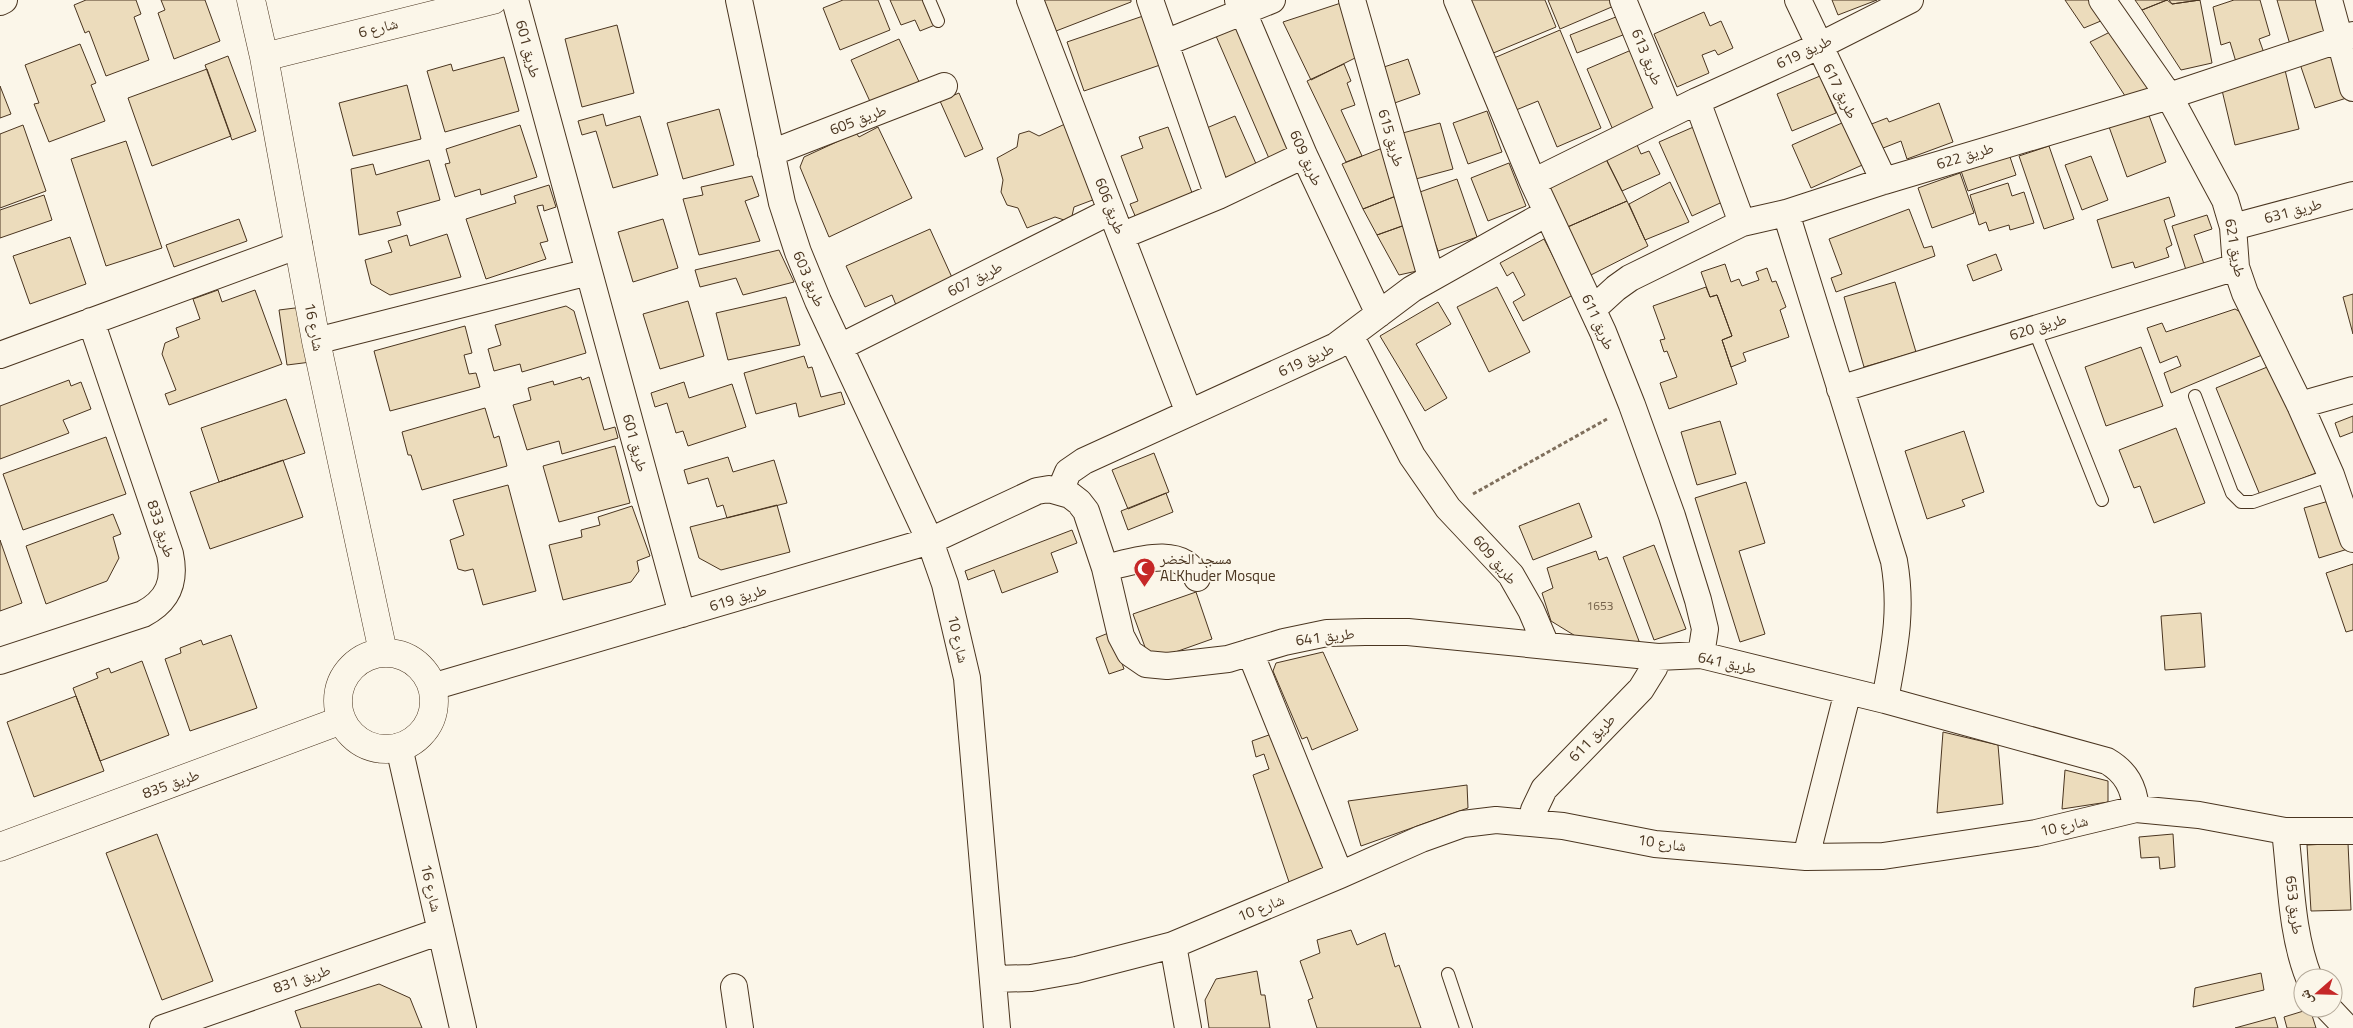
<svg xmlns="http://www.w3.org/2000/svg" width="2353" height="1028" font-family="'Titillium Web','Noto Naskh Arabic',sans-serif">
<style>
.building{fill:#ecdcbc;stroke:#4a3520}
.lines{fill:none;stroke-linecap:round;stroke-linejoin:round}
.lane-casing{stroke:#4a3520;stroke-width:14}
.street-casing{stroke:#4a3520;stroke-width:28}
.secondary-casing{stroke:#4a3520;stroke-width:29}
.path{stroke:#7f6f5c;stroke-width:3;stroke-dasharray:4 2.5;stroke-linecap:butt}
.lane{stroke:#fbf6e9;stroke-width:12}
.street{stroke:#fbf6e9;stroke-width:26}
.secondary{stroke:#fbf6e9;stroke-width:28}
.labels{text-anchor:middle;stroke-width:4;stroke-linejoin:round;paint-order:stroke}
.number-label{font-size:12px;fill:#725f47}
.street-label{font-size:15px;fill:#4a3520;stroke:#fbf6e9}
.poi-label{font-size:15px;fill:#4a3520;stroke:#fbf6e9;text-anchor:start}
</style>
<rect width="100%" height="100%" fill="#fbf6e9"/>
<path class="building" d="M 86,0 L 136,0 L 141,14 L 134,17 L 149,60 L 106,76 L 89,31 L 85,33 L 74,5 Z
M 161,0 L 205,0 L 220,41 L 174,59 L 158,13 L 165,10 Z
M 843,0 L 878,0 L 890,30 L 840,50 L 823,8 Z
M 890,0 L 925,0 L 935,25 L 920,31 L 915,20 L 901,25 Z
M 1044,0 L 1131,0 L 1131,2 L 1056,31 Z
M 1469,0 L 1545,0 L 1556,27 L 1491,54 Z
M 1548,0 L 1620,0 L 1621,3 L 1560,29 Z
M 1832,0 L 1877,0 L 1838,15 Z
M 2065,0 L 2095,0 L 2108,18 L 2084,28 Z
M 2135,0 L 2167,0 L 2142,10 Z
M 2167,0 L 2172,4 L 2200,0 L 2212,63 L 2181,70 L 2142,10 Z
M 2169,0 L 2200,0 L 2172,4 Z
M 2234,0 L 2260,0 L 2270,35 L 2259,39 L 2264,53 L 2236,62 L 2230,42 L 2221,45 L 2213,7 Z
M 2277,0 L 2323,0 L 2333,36 L 2291,48 Z
M 1347,1 L 1365,53 L 1311,80 L 1283,22 Z
M 1704,12 L 1710,26 L 1721,21 L 1733,48 L 1718,55 L 1715,50 L 1702,55 L 1709,73 L 1677,87 L 1654,34 Z
M 1626,13 L 1633,31 L 1577,53 L 1570,35 Z
M 1146,15 L 1163,64 L 1084,91 L 1067,42 Z
M 1244,24 L 1299,151 L 1271,163 L 1216,36 Z
M 617,25 L 634,93 L 582,107 L 565,39 Z
M 2120,27 L 2161,93 L 2129,102 L 2090,42 Z
M 1560,30 L 1601,128 L 1557,147 L 1538,101 L 1516,110 L 1494,58 Z
M 899,39 L 921,86 L 873,108 L 851,60 Z
M 80,44 L 96,83 L 91,85 L 105,121 L 49,142 L 34,104 L 39,103 L 25,65 Z
M 1636,48 L 1663,109 L 1613,130 L 1587,69 Z
M 2339,51 L 2353,96 L 2315,108 L 2300,64 Z
M 228,56 L 256,131 L 232,140 L 205,65 Z
M 504,57 L 519,111 L 445,132 L 427,71 L 451,64 L 453,71 Z
M 1408,59 L 1420,94 L 1389,105 L 1378,69 Z
M 1344,64 L 1351,81 L 1347,83 L 1355,105 L 1341,110 L 1362,156 L 1346,162 L 1307,81 Z
M 207,69 L 231,136 L 152,166 L 128,98 Z
M 2285,70 L 2299,129 L 2235,145 L 2221,86 Z
M 1820,76 L 1836,113 L 1792,131 L 1777,94 Z
M 407,85 L 421,139 L 353,156 L 339,103 Z
M 0,86 L 11,114 L 0,118 Z
M 959,93 L 983,149 L 965,157 L 940,101 Z
M 1939,103 L 1953,142 L 1907,159 L 1901,141 L 1878,150 L 1869,125 L 1887,118 L 1889,122 Z
M 719,109 L 734,165 L 683,179 L 667,123 Z
M 2147,110 L 2166,162 L 2127,177 L 2108,124 Z
M 1487,111 L 1502,152 L 1468,164 L 1453,123 Z
M 603,114 L 606,126 L 640,116 L 658,175 L 613,188 L 596,131 L 582,135 L 578,121 Z
M 1235,116 L 1257,166 L 1224,180 L 1202,130 Z
M 1851,119 L 1869,162 L 1811,188 L 1792,145 Z
M 1440,123 L 1453,169 L 1412,180 L 1399,134 Z
M 1065,124 L 1098,198 L 1074,207 L 1072,216 L 1064,220 L 1055,217 L 1027,228 L 1018,208 L 1007,205 L 1001,192 L 1003,180 L 997,158 L 1017,147 L 1019,134 L 1029,131 L 1039,136 Z
M 23,125 L 46,191 L 0,208 L 0,134 Z
M 520,125 L 537,177 L 481,195 L 480,189 L 455,197 L 445,164 L 450,163 L 446,149 Z
M 1698,125 L 1731,198 L 1692,216 L 1659,142 Z
M 878,127 L 912,198 L 829,237 L 800,167 L 804,157 L 856,133 L 859,137 Z
M 1168,127 L 1195,201 L 1136,218 L 1130,204 L 1138,201 L 1121,156 L 1143,148 L 1139,137 Z
M 126,141 L 162,248 L 106,266 L 71,159 Z
M 1637,145 L 1641,154 L 1649,151 L 1660,174 L 1622,191 L 1606,159 Z
M 2049,146 L 2074,219 L 2044,229 L 2019,156 Z
M 1385,147 L 1396,196 L 1363,209 L 1342,164 Z
M 2008,151 L 2016,175 L 1968,191 L 1960,168 Z
M 2091,156 L 2108,200 L 2082,210 L 2065,165 Z
M 1606,159 L 1627,201 L 1563,229 L 1547,192 L 1553,185 Z
M 429,160 L 440,200 L 397,212 L 401,225 L 359,235 L 351,169 L 373,164 L 376,175 Z
M 1509,163 L 1526,206 L 1488,221 L 1471,178 Z
M 1960,173 L 1974,213 L 1932,228 L 1918,188 Z
M 752,176 L 759,196 L 745,201 L 760,241 L 699,255 L 683,199 L 703,195 L 701,187 Z
M 1457,179 L 1477,237 L 1438,251 L 1417,193 Z
M 1670,182 L 1689,222 L 1645,240 L 1629,204 Z
M 2008,183 L 2012,196 L 2024,192 L 2034,223 L 2010,230 L 2009,225 L 1989,231 L 1986,222 L 1979,225 L 1970,195 Z
M 549,185 L 556,207 L 544,211 L 543,205 L 537,206 L 548,241 L 540,243 L 546,259 L 486,279 L 466,219 L 516,203 L 514,196 Z
M 44,195 L 52,220 L 0,238 L 0,210 Z
M 1396,196 L 1405,225 L 1377,235 L 1363,209 Z
M 2169,197 L 2175,216 L 2164,220 L 2172,245 L 2166,248 L 2169,257 L 2135,268 L 2133,262 L 2112,268 L 2097,220 Z
M 1627,201 L 1648,246 L 1589,276 L 1563,229 Z
M 1909,209 L 1924,248 L 1932,246 L 1935,256 L 1836,292 L 1831,278 L 1842,274 L 1829,239 Z
M 2207,215 L 2212,229 L 2194,235 L 2204,264 L 2186,270 L 2172,226 Z
M 239,219 L 247,241 L 174,267 L 166,245 Z
M 663,219 L 678,268 L 633,282 L 618,232 Z
M 1405,225 L 1417,271 L 1399,275 L 1377,235 Z
M 930,229 L 955,284 L 898,310 L 892,295 L 865,307 L 846,266 Z
M 447,234 L 461,277 L 390,295 L 371,284 L 365,260 L 392,252 L 388,241 L 407,235 L 410,246 Z
M 70,237 L 86,284 L 30,304 L 13,256 Z
M 1544,239 L 1573,295 L 1523,321 L 1513,302 L 1525,295 L 1513,272 L 1507,276 L 1500,263 Z
M 779,250 L 794,282 L 743,295 L 736,278 L 700,287 L 695,270 Z
M 1996,254 L 2002,270 L 1973,281 L 1967,265 Z
M 1725,264 L 1731,282 L 1739,279 L 1742,286 L 1759,280 L 1756,272 L 1767,268 L 1772,282 L 1776,281 L 1786,307 L 1780,310 L 1789,337 L 1743,353 L 1746,361 L 1731,367 L 1722,340 L 1732,336 L 1717,295 L 1710,297 L 1701,272 Z
M 1895,282 L 1916,352 L 1864,367 L 1844,297 Z
M 1497,287 L 1530,352 L 1489,372 L 1457,307 Z
M 1706,287 L 1710,297 L 1717,295 L 1732,336 L 1722,340 L 1737,384 L 1669,409 L 1660,383 L 1677,377 L 1667,351 L 1664,352 L 1660,340 L 1665,339 L 1653,306 Z
M 218,290 L 222,302 L 255,290 L 282,364 L 169,405 L 165,394 L 176,390 L 162,354 L 165,343 L 179,337 L 176,328 L 200,319 L 193,299 Z
M 2353,294 L 2353,334 L 2343,297 Z
M 786,297 L 800,345 L 728,360 L 716,313 Z
M 688,301 L 704,356 L 660,369 L 643,314 Z
M 1438,302 L 1451,324 L 1416,344 L 1447,398 L 1425,411 L 1380,336 Z
M 566,306 L 574,311 L 586,353 L 522,372 L 520,364 L 494,371 L 488,349 L 501,345 L 495,325 Z
M 303,307 L 311,362 L 287,365 L 279,310 Z
M 2235,309 L 2246,315 L 2262,355 L 2171,393 L 2164,373 L 2181,366 L 2177,356 L 2160,363 L 2147,328 L 2162,323 L 2166,332 Z
M 465,326 L 472,353 L 464,355 L 469,374 L 476,373 L 480,387 L 390,411 L 374,351 Z
M 2141,347 L 2163,406 L 2106,426 L 2085,367 Z
M 804,356 L 808,368 L 812,367 L 821,397 L 841,392 L 845,404 L 799,417 L 796,403 L 756,414 L 744,373 Z
M 2277,363 L 2321,471 L 2260,495 L 2216,388 Z
M 581,377 L 582,380 L 589,377 L 604,430 L 615,427 L 618,438 L 562,454 L 559,441 L 527,450 L 513,405 L 531,400 L 528,388 L 553,381 L 554,385 Z
M 69,380 L 71,386 L 81,382 L 91,409 L 63,420 L 69,433 L 0,459 L 0,406 Z
M 684,382 L 689,398 L 732,384 L 746,427 L 688,446 L 683,431 L 676,433 L 667,403 L 655,407 L 651,393 Z
M 286,399 L 305,453 L 219,482 L 201,428 Z
M 485,408 L 494,438 L 499,436 L 507,466 L 422,490 L 411,455 L 408,455 L 402,432 Z
M 2353,416 L 2353,432 L 2340,437 L 2335,423 Z
M 1720,421 L 1736,474 L 1697,485 L 1681,432 Z
M 2176,428 L 2205,503 L 2154,523 L 2140,486 L 2134,488 L 2119,450 Z
M 1964,431 L 1984,492 L 1962,500 L 1965,506 L 1927,519 L 1905,451 Z
M 106,437 L 126,494 L 23,530 L 3,474 Z
M 615,446 L 630,503 L 559,522 L 543,466 Z
M 1154,453 L 1169,492 L 1128,509 L 1112,470 Z
M 728,457 L 733,472 L 774,460 L 787,503 L 727,518 L 723,505 L 717,507 L 708,478 L 688,484 L 684,470 Z
M 283,460 L 303,517 L 210,549 L 190,492 Z
M 1746,482 L 1765,543 L 1739,551 L 1765,634 L 1740,642 L 1695,498 Z
M 508,485 L 536,591 L 483,605 L 473,569 L 465,571 L 458,569 L 450,540 L 464,535 L 453,500 Z
M 1166,493 L 1173,512 L 1128,530 L 1121,511 Z
M 2336,499 L 2351,548 L 2319,558 L 2304,508 Z
M 1579,503 L 1592,537 L 1533,560 L 1519,526 Z
M 777,505 L 790,552 L 721,570 L 699,558 L 690,527 Z
M 632,506 L 650,556 L 637,561 L 639,571 L 631,582 L 563,600 L 549,545 L 582,537 L 581,530 L 600,525 L 598,517 Z
M 113,514 L 121,534 L 113,537 L 119,558 L 107,581 L 46,604 L 26,546 Z
M 1072,530 L 1077,543 L 1051,553 L 1058,572 L 1002,593 L 994,570 L 968,580 L 965,571 Z
M 0,540 L 22,603 L 0,611 Z
M 1654,545 L 1686,629 L 1654,640 L 1623,557 Z
M 1596,551 L 1599,560 L 1607,557 L 1639,641 L 1623,646 L 1577,637 L 1551,621 L 1542,593 L 1553,588 L 1547,568 Z
M 2353,564 L 2353,630 L 2346,632 L 2326,573 Z
M 1196,592 L 1212,639 L 1150,661 L 1133,614 Z
M 2201,613 L 2205,667 L 2165,670 L 2161,616 Z
M 1111,632 L 1124,669 L 1109,674 L 1096,638 Z
M 231,635 L 257,708 L 190,731 L 165,659 L 181,653 L 180,648 L 201,640 L 203,645 Z
M 1323,652 L 1358,730 L 1312,750 L 1307,737 L 1302,739 L 1273,671 L 1276,663 Z
M 142,661 L 169,735 L 100,761 L 73,688 L 98,678 L 96,673 L 109,668 L 111,673 Z
M 76,696 L 104,771 L 34,797 L 7,722 Z
M 1280,731 L 1329,853 L 1322,872 L 1289,882 L 1253,775 L 1269,769 L 1264,754 L 1256,757 L 1252,741 Z
M 1943,732 L 1998,745 L 2003,804 L 1937,813 Z
M 2065,770 L 2108,781 L 2108,802 L 2062,809 Z
M 1467,785 L 1468,808 L 1361,846 L 1348,801 Z
M 157,834 L 213,981 L 162,1000 L 106,853 Z
M 2173,834 L 2175,867 L 2160,869 L 2159,857 L 2141,858 L 2139,837 Z
M 2348,843 L 2351,910 L 2311,911 L 2307,845 Z
M 1351,930 L 1357,945 L 1385,933 L 1395,967 L 1399,965 L 1421,1028 L 1317,1028 L 1308,1000 L 1313,998 L 1300,961 L 1320,953 L 1317,940 Z
M 1257,971 L 1261,995 L 1265,995 L 1270,1028 L 1209,1028 L 1205,1000 L 1216,979 Z
M 2261,973 L 2264,990 L 2193,1007 L 2195,988 Z
M 379,984 L 410,998 L 422,1028 L 301,1028 L 295,1011 Z
M 2310,1009 L 2316,1028 L 2287,1028 L 2284,1017 Z
M 2275,1017 L 2278,1028 L 2235,1028 Z"/>
<g class="lines">
<defs>
<path id="lane" d="M 929,0 L 938,21
M 2034,329 L 2102,500
M 2195,396 L 2232,493 L 2241,502 L 2253,502 L 2331,475
M 1448,974 L 1466,1028"/>
<path id="street" d="M 515,0 L 682,614
M 739,0 L 782,203 L 798,252 L 818,301 L 930,541 L 945,584 L 967,678 L 997,1028
M 1030,0 L 1189,413
M 1150,0 L 1218,196
M 1238,0 L 1304,155 L 1379,314
M 1352,0 L 1431,277
M 1457,0 L 1533,182 L 1603,332 L 1632,405 L 1672,516 L 1698,600 L 1705,629 L 1701,655
M 1623,0 L 1670,114
M 1798,0 L 1884,181
M 2102,0 L 2169,96 L 2225,200 L 2233,227 L 2236,267 L 2245,293 L 2300,405 L 2331,475 L 2353,539
M 2329,0 L 2353,88
M 0,2 L 4,0
M 1165,43 L 1272,0
M 1697,101 L 1742,223
M 771,153 L 944,86
M 1533,182 L 1697,101 L 1819,46 L 1910,0
M 1786,213 L 1894,561 C 1903,612 1894,650 1885,700
M 2233,227 L 2353,195
M 1121,236 L 1218,196 L 1304,155
M 1593,309 L 1616,288 L 1630,278 L 1742,223 L 1786,213 L 1884,181 L 2169,96 L 2353,35
M 1351,337 L 1412,456 L 1448,508 L 1511,575 L 1531,610 L 1546,645
M 316,341 L 589,272
M 840,347 L 1111,211
M 0,355 L 299,245
M 1840,389 L 2236,267
M 2300,405 L 2353,390
M 1060,491 L 1068,472 L 1084,461 L 1336,346 L 1412,289 L 1547,213
M 1105,568 C 1132,562 1182,543 1197,578
M 1250,652 L 1340,875
M 0,661 L 143,614 C 168,601 176,582 170,554 L 91,321
M 432,687 L 930,541 L 1037,491 L 1049,489 L 1070,495 L 1079,502 L 1086,511 L 1105,568 L 1121,636 L 1130,653 L 1146,664 L 1167,666 L 1228,659 L 1284,642 L 1327,633 L 1365,632 L 1408,632 L 1658,657 L 1701,655 L 1885,700 L 2107,761 C 2126,772 2134,787 2136,809
M 399,747 L 463,1028
M 1532,822 L 1534,810 L 1544,789 L 1641,689 L 1654,668 L 1658,657
M 2285,831 C 2291,879 2291,933 2309,978
M 1806,857 L 1848,691
M 1173,945 L 1188,1028
M 994,979 L 1031,978 L 1076,970 L 1173,945 L 1340,875 L 1421,839 L 1463,824 L 1496,820 L 1563,826 L 1655,844 L 1806,857 L 1883,856 L 2036,833 L 2136,809 L 2199,815 L 2285,831 L 2353,831
M 734,987 L 740,1028
M 2328,1008 L 2347,1028
M 163,1028 L 441,931"/>
<path id="secondary" d="M 251,0 L 264,57 L 316,341 L 383,652
M 264,57 L 493,0
M338 701a48 48 0 1 1 96 0a48 48 0 1 1-96 0Z
M 0,847 L 342,720"/>
</defs>
<use href="#lane" class="lane-casing"/>
<use href="#street" class="street-casing"/>
<use href="#secondary" class="secondary-casing"/>
<path class="path" d="M 1473,494 L 1607,419"/>
<use href="#lane" class="lane"/>
<use href="#street" class="street"/>
<use href="#secondary" class="secondary"/>
</g>
<defs>
<symbol id="mosque-pin" viewBox="-11 -11 22 30"><path d="M0 17L-7.5 6A9.5 9.5 0 1 1 7.5 6Z" fill="#c62828" stroke="#fbf6e9"/><path d="M3.5-4.9A6 6 0 1 0 3.5 4.9A5 5 0 1 1 3.5-4.9Z" fill="#fff"/></symbol>
</defs>
<g fill-rule="evenodd">
<use href="#mosque-pin" x="1132" y="556" width="25" height="34"/>
</g>
<g class="labels">
<g class="number-label">
<text x="1600" y="610">1653</text>
</g>
<g class="street-label">
<text transform="translate(378 28) rotate(-14)" y="5">شارع 6</text>
<text transform="translate(528 49) rotate(75)" y="5">طريق 601</text>
<text transform="translate(1804 52) rotate(-25)" y="5">طريق 619</text>
<text transform="translate(1647 57) rotate(68)" y="5">طريق 613</text>
<text transform="translate(1840 91) rotate(64)" y="5">طريق 617</text>
<text transform="translate(858 120) rotate(-21)" y="5">طريق 605</text>
<text transform="translate(1391 138) rotate(74)" y="5">طريق 615</text>
<text transform="translate(1965 156) rotate(-17)" y="5">طريق 622</text>
<text transform="translate(1306 158) rotate(66)" y="5">طريق 609</text>
<text transform="translate(1110 206) rotate(69)" y="5">طريق 606</text>
<text transform="translate(2293 211) rotate(-15)" y="5">طريق 631</text>
<text transform="translate(2235 248) rotate(80)" y="5">طريق 621</text>
<text transform="translate(809 279) rotate(67)" y="5">طريق 603</text>
<text transform="translate(975 279) rotate(-27)" y="5">طريق 607</text>
<text transform="translate(1598 322) rotate(66)" y="5">طريق 611</text>
<text transform="translate(314 327) rotate(79)" y="5">شارع 16</text>
<text transform="translate(2038 327) rotate(-17)" y="5">طريق 620</text>
<text transform="translate(1306 360) rotate(-25)" y="5">طريق 619</text>
<text transform="translate(635 443) rotate(75)" y="5">طريق 601</text>
<text transform="translate(161 529) rotate(72)" y="5">طريق 833</text>
<text transform="translate(1495 560) rotate(50)" y="5">طريق 609</text>
<text transform="translate(738 598) rotate(-17)" y="5">طريق 619</text>
<text transform="translate(1325 637) rotate(-7)" y="5">طريق 641</text>
<text transform="translate(958 639) rotate(77)" y="5">شارع 10</text>
<text transform="translate(1727 663) rotate(12)" y="5">طريق 641</text>
<text transform="translate(1592 738) rotate(-46)" y="5">طريق 611</text>
<text transform="translate(171 784) rotate(-20)" y="5">طريق 835</text>
<text transform="translate(2064 826) rotate(-13)" y="5">شارع 10</text>
<text transform="translate(1662 843) rotate(8)" y="5">شارع 10</text>
<text transform="translate(431 888) rotate(77)" y="5">شارع 16</text>
<text transform="translate(2294 905) rotate(83)" y="5">طريق 653</text>
<text transform="translate(1261 908) rotate(-22)" y="5">شارع 10</text>
<text transform="translate(302 979) rotate(-19)" y="5">طريق 831</text>
</g>
<g class="poi-label">
<text x="1160" y="564">مسجد الخضر<tspan x="1160" dy="17">ALKhuder Mosque</tspan></text>
</g>
</g>
<g transform="translate(2318 993) rotate(250)"><circle r="24" fill="#fbf6e9" stroke="#b4a999"/>
<path d="M0-4L9 19L0 12L-9 19Z" fill="#c62828"/>
<text y="-8" font-size="14" font-weight="bold" text-anchor="middle" fill="#4a3520">ش</text>
</g>
</svg>
